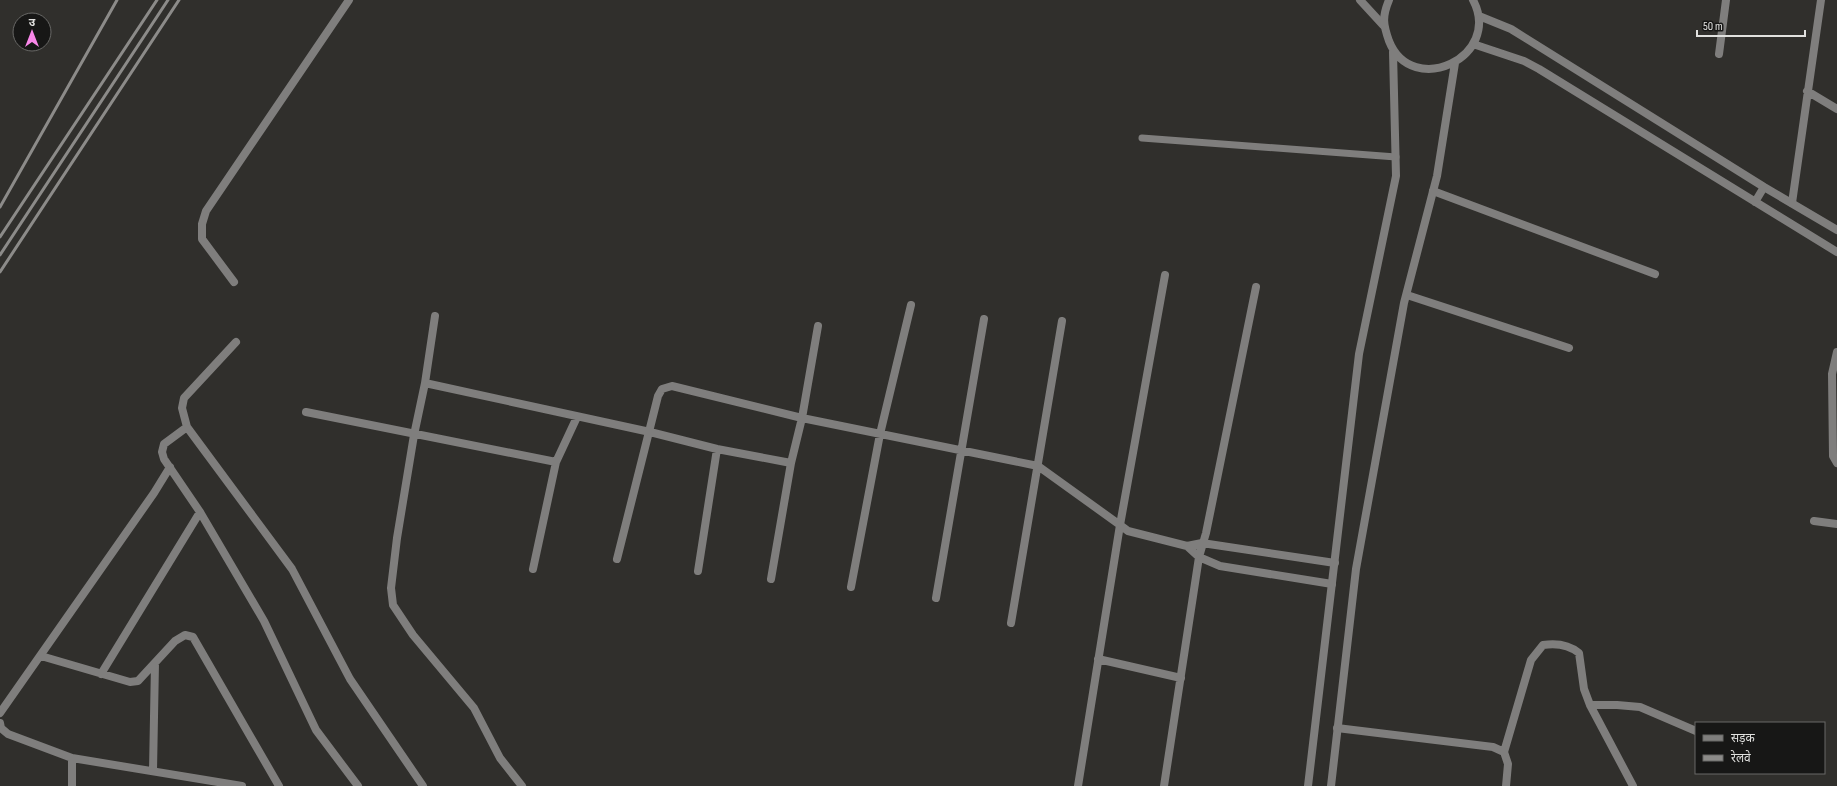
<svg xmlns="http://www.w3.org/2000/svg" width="1837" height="786" font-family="'Sofia Sans Condensed','Noto Sans Devanagari',sans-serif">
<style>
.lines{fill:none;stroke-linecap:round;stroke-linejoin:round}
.service{stroke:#7f7e7d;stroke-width:7}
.minor{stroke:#7f7e7d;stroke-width:8}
.tertiary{stroke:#7f7e7d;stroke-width:8}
.rail{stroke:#8c8b89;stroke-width:3}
</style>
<rect width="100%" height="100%" fill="#302f2c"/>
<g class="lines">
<path class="service" d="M 1142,138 L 1396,157"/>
<path class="minor" d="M 1360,0 L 1383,25
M 1719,54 L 1726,0
M 1807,91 L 1837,109
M 1433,191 L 1655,274
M 1792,203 L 1821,0
M 1165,275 L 1120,525 L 1128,531 L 1187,546 L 1202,543 L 1335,563
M 234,282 L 202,239 L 202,224 L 206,211 L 349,0
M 1407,295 L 1569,348
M 435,316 L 425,383 L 414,435 L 397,538 L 391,588 L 393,605 L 413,635 L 474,708 L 500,758 L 522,786
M 236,342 L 184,398 L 182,408 L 187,427 L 292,569 L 350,679 L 423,786
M 1837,352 L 1832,374 L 1833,456 L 1837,463
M 425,383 L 650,432 L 717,449 L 791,463 L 802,418 L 1038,466 L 1120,525 L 1078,786
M 306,412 L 556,462 L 577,417
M 187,427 L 164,444 L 162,452 L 164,459 L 200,512 L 264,621 L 316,730 L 358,786
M 1814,521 L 1837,524
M 1187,546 L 1199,557 L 1220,566 L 1332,584
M 617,559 L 658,396 L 662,389 L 672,386 L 802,418 L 818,326
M 533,569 L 556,462
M 698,571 L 717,449
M 771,579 L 791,463
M 851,587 L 880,434 L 911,305
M 936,598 L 984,319
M 1011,623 L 1062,321
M 41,656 L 130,682 L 138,681 L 175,641 L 185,635 L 193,637 L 279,786
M 1098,659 L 1181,678
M 101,674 L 200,512
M 1590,705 L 1617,705 L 1640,707 L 1696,731
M 0,713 L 154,493 L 170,467
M 0,723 L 1,728 L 8,734 L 72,758 L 72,786
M 1337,728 L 1493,747 L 1504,752 L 1508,764 L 1506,786
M 1504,752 L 1531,660 L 1543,645 C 1556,643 1568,644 1579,653 L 1584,689 L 1590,705 L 1633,786
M 72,758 L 242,786
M 153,771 L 155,663
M 1164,786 L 1199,557 L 1206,533 L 1256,287"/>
<path class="tertiary" d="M 1389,0 C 1382,17 1383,24 1389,41 C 1412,99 1503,57 1473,0
M 1479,16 L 1511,29 L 1764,187 L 1837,230
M 1473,44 L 1524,61 L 1539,69 L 1837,252
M 1755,202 L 1764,187
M 1308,786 L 1359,354 L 1396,176 L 1393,52
M 1331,786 L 1356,569 L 1404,303 L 1437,176 L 1455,63"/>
<path class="rail" d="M 0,207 L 117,0
M 0,237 L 157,0
M 0,255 L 168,0
M 0,272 L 179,0"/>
</g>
<rect x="1695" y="722" width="130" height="52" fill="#171716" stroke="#686866"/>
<rect x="1703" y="735" width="20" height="6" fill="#7f7e7d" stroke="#686866"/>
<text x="1731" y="742" font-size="12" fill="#e1e1df">सड़क</text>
<rect x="1703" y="755" width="20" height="6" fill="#8c8b89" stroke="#686866"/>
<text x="1731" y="762" font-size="12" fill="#e1e1df">रेलवे</text>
<g transform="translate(32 32)"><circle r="19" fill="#171716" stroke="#686866"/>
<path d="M0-3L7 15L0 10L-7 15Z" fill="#f987e9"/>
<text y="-6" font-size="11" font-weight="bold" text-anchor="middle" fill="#e1e1df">उ</text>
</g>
<path d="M1697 30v6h108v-6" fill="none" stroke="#e1e1df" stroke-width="2"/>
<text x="1703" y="30" font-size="12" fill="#e1e1df" stroke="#171716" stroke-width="3" paint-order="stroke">50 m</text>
</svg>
